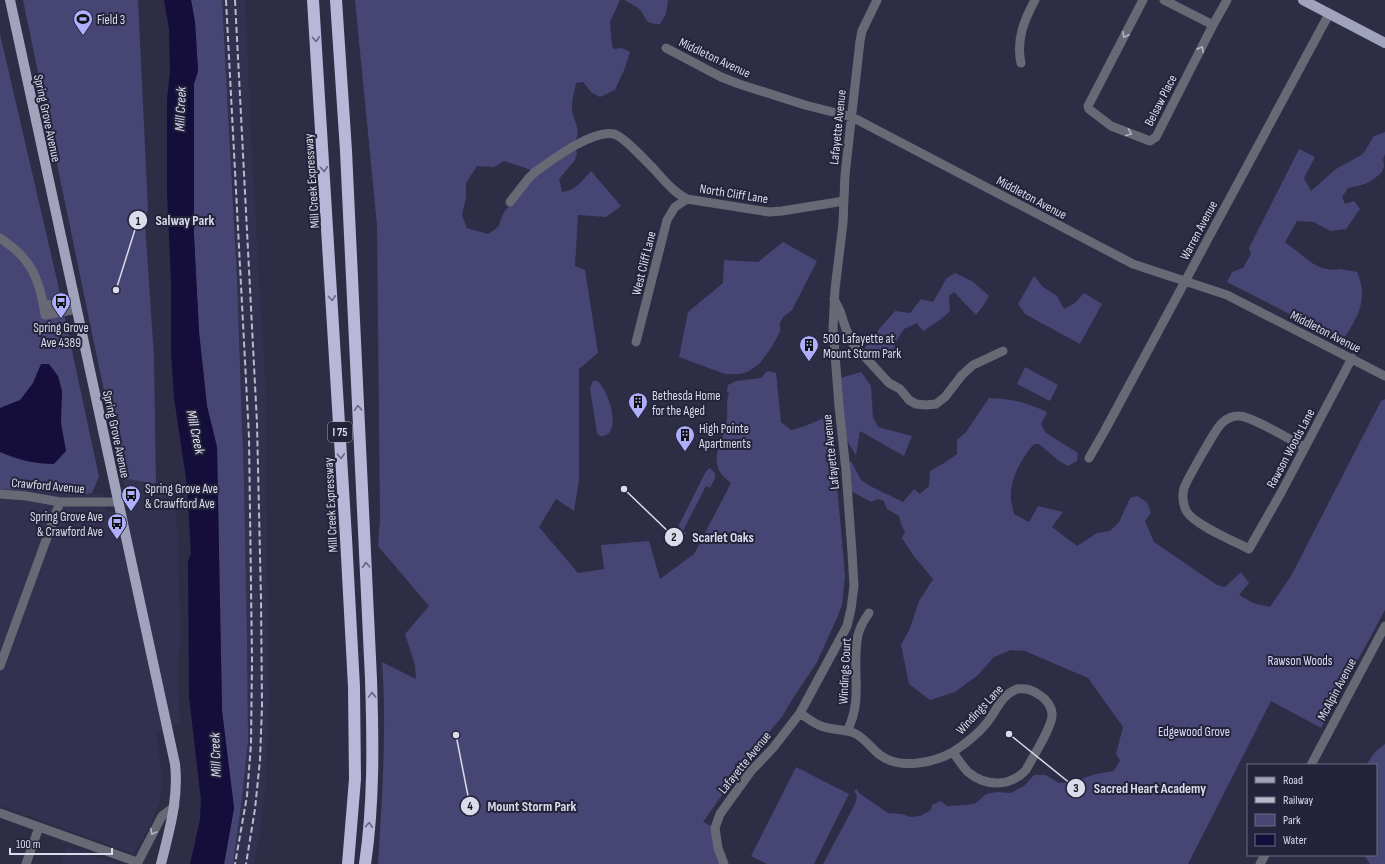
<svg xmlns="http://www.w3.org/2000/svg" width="1385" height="864" font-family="'Sofia Sans Condensed',sans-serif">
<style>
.built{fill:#323150}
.green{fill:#474574}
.water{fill:#150d3a}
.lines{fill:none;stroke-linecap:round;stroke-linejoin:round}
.minor{stroke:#696976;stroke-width:9}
.major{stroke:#a1a2bc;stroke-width:10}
.highway{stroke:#b7b8d7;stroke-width:12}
.rail{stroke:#babacb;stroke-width:2;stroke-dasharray:6 3;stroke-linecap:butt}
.oneway{stroke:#b3b3c2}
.oneway2{stroke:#666681}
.labels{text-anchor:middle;stroke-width:4;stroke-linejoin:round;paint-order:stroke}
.shield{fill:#23233b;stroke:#a4a4b6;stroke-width:1}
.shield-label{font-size:12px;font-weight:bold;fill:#dbdbeb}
.poi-label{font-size:13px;fill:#dbdbeb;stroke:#23233b;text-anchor:start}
.street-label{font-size:13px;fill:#dbdbeb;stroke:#23233b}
.park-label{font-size:13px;fill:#dcddfe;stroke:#23233b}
.water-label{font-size:14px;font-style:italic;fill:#e1e2f2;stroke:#23233b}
.leader{fill:none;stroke:#dbdbeb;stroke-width:1.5}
.callout-dot{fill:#dbdbeb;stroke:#23233b;stroke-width:1.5}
.mark-label{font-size:12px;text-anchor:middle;font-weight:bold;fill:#111}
.callout-label{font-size:14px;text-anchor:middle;font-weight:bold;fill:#dbdbeb;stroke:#23233b;stroke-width:4;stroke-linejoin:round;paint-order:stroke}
</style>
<rect width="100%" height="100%" fill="#2d2d45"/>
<path class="built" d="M 222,0 L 245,0 L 253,176 L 265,379 L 269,701 L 266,781 L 259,841 L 254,864 L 233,864 L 242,798 L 248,741 L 247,641 L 241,371 L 233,185 Z
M 122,478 L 172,486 L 177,526 L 181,642 L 177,667 L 180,724 L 156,733 L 163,780 L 160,802 L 149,827 L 134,854 L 0,806 L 0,489 L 102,494 L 106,512 L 130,511 Z
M 67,847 L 119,864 L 61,864 Z"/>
<path class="green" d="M 23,0 L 138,0 L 148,209 L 145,223 L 154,357 L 156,484 L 122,478 Z
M 191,0 L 222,0 L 237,279 L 244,482 L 247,641 L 248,741 L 242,798 L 233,864 L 224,864 L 234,808 L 222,711 L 217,447 L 207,406 L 199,332 L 194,235 L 194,84 L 198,71 L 195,22 Z
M 355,0 L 620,0 L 610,22 L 612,46 L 614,49 L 622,48 L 630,52 L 625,68 L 615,90 L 600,97 L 592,93 L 583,82 L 576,83 C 575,91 571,101 572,109 C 573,121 581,127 576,140 L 534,171 L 504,161 L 494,167 L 477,166 L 466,183 L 466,198 L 462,215 L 467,228 L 488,234 L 498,227 L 504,212 L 534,177 L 575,150 L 577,152 L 575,160 L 559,179 L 562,192 C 575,191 582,181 591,171 L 621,206 L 606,217 L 578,215 L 575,266 L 585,270 L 598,353 L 579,369 L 579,480 L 574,511 L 556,499 L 539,527 L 578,573 L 604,569 L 601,545 L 649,541 L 660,579 L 694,554 L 731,483 C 705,464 721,448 726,424 C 729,414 725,403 729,393 L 727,392 L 728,385 L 736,381 L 761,378 L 767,371 L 776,373 L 781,422 L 791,430 L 805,426 L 831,415 L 845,576 L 842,605 L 837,618 L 817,662 L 792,700 L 782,717 L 757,746 L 703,822 L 715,828 L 724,864 L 378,864 C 382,797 387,729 382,662 L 416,679 L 415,665 L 405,634 L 429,606 L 378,546 L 380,519 L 377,225 Z
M 624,0 L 668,0 L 666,14 L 660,24 C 641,24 648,16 638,8 C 634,5 629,3 624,0 Z
M 0,34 L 57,280 L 99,477 L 92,493 L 84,494 L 0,489 Z
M 1385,132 L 1385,154 L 1383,160 C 1385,166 1384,169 1380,174 C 1369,184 1362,185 1348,188 L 1342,197 L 1345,204 L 1354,201 L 1360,209 L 1346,229 L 1330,231 L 1314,222 L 1297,221 L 1285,242 L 1312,263 L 1322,268 L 1333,270 L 1340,269 L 1357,272 C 1369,299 1358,318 1342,341 L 1227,282 L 1232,272 L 1243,268 L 1251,254 L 1249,248 L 1299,149 L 1315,157 L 1304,178 L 1311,191 L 1336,169 L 1363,154 L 1374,136 Z
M 783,242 L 817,261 L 792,310 L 783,317 L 780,323 L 780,332 L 771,348 L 760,363 L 755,367 L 747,372 L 740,374 L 725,374 L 679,357 L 688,312 L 723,283 L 724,260 L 758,262 Z
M 955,273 L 972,281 L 989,296 L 983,306 L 976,315 L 954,292 L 949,296 L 950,311 L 941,319 L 923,331 L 917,323 L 904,329 C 899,338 895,339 894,351 L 886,352 L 873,357 L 865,349 L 869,336 L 874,335 L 895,311 L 910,313 L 921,299 L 933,302 L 946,279 Z
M 1034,276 L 1043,287 L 1057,296 L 1064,309 L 1075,303 L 1084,293 L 1102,304 L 1080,344 L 1025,314 L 1018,304 Z
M 1025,367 L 1058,385 L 1050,401 L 1017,384 Z
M 861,372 L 871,386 L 873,417 L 878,427 L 912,436 L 904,456 L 860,431 L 856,455 L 847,441 L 840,378 Z
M 593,381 L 597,381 C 609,389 624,438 600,436 L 597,433 L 590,389 Z
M 989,398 C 1013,399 1025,402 1047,412 L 1041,424 L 1046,433 L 1078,453 L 1077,461 L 1068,466 L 1059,461 L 1039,444 L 1034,444 C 1022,458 1011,476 1011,495 C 1010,501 1013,508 1014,514 L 1029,522 L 1038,506 L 1063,512 L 1052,527 L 1077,546 L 1097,533 L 1110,531 L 1119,522 L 1130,498 L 1137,496 L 1147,502 L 1151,513 L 1145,521 L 1154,542 L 1217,585 L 1225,587 L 1241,572 L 1249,583 L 1239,595 L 1253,603 L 1270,607 L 1291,576 L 1381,401 L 1385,399 L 1385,610 L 1321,728 L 1271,701 L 1188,864 L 823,864 L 855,804 L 857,796 L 854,791 L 857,789 L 859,793 L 888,813 L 902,814 L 911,817 L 920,816 L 931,810 L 932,805 L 941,801 L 947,806 L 966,805 L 976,803 L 986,794 L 997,792 L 1011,793 L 1024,786 L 1034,775 L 1046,775 L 1059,783 L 1072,782 L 1096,774 L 1114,771 L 1120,760 L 1116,754 L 1123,727 L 1088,678 L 1025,651 L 1011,650 L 994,657 L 978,675 L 955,692 L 930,700 L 909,684 L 901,645 L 910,628 L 919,601 L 933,579 L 913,555 L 902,538 L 905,532 L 901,524 L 899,516 L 887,509 L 884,501 L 878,499 L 871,502 L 851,491 L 847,466 L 851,461 L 861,480 L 870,486 L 903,502 L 914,489 L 920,494 L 929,486 L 930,471 L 944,463 L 957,454 L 957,440 L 966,432 Z
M 710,468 L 715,473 L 715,478 L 710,488 L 706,486 L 683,531 L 687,534 L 682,534 L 679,531 L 679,525 L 704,475 L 707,470 Z
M 1385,744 L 1385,864 L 1370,864 L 1364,855 L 1376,855 L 1376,765 L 1366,765 L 1375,752 Z
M 796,767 L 849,794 L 814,864 L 767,864 L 751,856 Z"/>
<path class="water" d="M 164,0 L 191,0 L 195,22 L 198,71 L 194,84 L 194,235 L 199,332 L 207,406 L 217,447 L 222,711 L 234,808 L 224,864 L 190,864 L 200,820 L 201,800 L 189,697 L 188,561 L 191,554 L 187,485 L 174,398 L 171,350 L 171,281 L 167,193 L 167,100 L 170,72 L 169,29 Z
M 41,364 L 49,364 L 58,376 L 62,391 L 61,423 L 66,451 L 54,464 C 35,464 18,460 0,452 L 0,408 L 20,400 L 33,383 Z"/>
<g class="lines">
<path class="minor" d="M 1143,0 L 1088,106 L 1089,109 L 1111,126 L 1150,141 L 1156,137 L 1213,25 L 1164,0
M 1213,25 L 1227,0
M 666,48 L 721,77 L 739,84 L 805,105 L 852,117 L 1133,264 L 1227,295 L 1385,376
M 1021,63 C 1016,40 1024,20 1035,0
M 510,202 L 528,179 L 535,172 C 552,160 593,129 614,134 C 623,136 645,160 653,168 C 663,179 673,192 687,199 L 769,212 L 782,211 L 844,201
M 0,238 C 31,258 40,279 45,315 L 77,309
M 834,299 L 840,311 L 846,329 L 853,344 L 889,383 L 900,389 L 909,400 L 916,404 L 926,405 L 936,404 L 945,397 L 962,375 L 973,365 L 1003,351
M 43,304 L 52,305 L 74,299
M 636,342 L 667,220 L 675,207 L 687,199
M 1304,447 C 1291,440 1251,416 1239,416 C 1233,416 1226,419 1222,423 C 1216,428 1187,480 1184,488 C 1182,496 1183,505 1187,512 C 1195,525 1234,541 1249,549 L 1282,491 L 1352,358
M 1089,458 L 1104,432 L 1329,14
M 0,494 L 26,496 L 60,502 L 118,502
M 0,666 L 60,502
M 1017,689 C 1027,688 1033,690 1041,696 C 1046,699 1052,707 1052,714 C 1053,726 1032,758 1026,770 C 1010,787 986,787 968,772 C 962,766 958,759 953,752 C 965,744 976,736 985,725 C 997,712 999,696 1017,689 Z
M 800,713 C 806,717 813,723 821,726 C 831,730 843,729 854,733 C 865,738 871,748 880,755 C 900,770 933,763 953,752
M 847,731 C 864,699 851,668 858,635 C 860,627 864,620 869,613
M 1311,765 L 1385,626
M 0,813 L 137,862
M 26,864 L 39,827
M 137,864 L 162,816 L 175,806
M 724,864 L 718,848 L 715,828 L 720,814 L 751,771 L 773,748 L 800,713 L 847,626 L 851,609 L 854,586 L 852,552 L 846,471 L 839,406 L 833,328 L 835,289 L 843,223 L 845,175 L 860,41 L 862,31 L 877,0
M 1260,864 L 1265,855"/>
<path class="major" d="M 10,0 L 175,764 C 179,799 169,831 161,864
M 1303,0 L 1385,43"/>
<path class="highway" d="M 313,0 L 346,538 L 354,687 L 355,779 L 348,864
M 336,0 L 346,151 L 371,679 C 373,741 374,803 365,864"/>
<path class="rail" d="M 226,0 L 249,437 L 252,661 L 251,744 L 247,796 L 235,864
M 235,0 L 257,423 L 261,599 L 262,706 L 260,760 L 255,809 L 246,864"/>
</g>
<defs><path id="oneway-chevron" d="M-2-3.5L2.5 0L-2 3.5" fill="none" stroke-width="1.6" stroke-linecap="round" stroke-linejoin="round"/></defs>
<g class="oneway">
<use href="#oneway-chevron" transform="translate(1125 35) rotate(117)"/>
<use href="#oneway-chevron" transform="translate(1201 49) rotate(-63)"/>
<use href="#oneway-chevron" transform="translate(1129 133) rotate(22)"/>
<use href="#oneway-chevron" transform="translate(153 832) rotate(118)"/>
</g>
<g class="oneway2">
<use href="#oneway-chevron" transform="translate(316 39) rotate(86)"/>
<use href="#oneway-chevron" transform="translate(324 169) rotate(86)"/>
<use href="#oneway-chevron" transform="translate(332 298) rotate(86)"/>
<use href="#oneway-chevron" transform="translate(358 408) rotate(-93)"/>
<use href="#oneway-chevron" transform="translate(341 456) rotate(86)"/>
<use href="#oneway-chevron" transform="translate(366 565) rotate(-93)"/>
<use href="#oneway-chevron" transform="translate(372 695) rotate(-92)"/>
<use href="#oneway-chevron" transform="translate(369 825) rotate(-85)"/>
</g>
<defs>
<symbol id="stadium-pin" viewBox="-11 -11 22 30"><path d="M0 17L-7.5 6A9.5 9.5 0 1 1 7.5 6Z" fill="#afaefa" stroke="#23233b"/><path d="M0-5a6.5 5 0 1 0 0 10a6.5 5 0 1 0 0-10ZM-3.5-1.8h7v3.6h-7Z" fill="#111"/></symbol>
<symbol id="bus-pin" viewBox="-11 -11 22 30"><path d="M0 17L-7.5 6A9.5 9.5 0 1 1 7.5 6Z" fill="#afaefa" stroke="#23233b"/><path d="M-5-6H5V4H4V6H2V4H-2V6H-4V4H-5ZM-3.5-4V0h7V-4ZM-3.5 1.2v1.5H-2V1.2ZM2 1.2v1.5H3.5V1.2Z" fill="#111"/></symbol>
<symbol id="building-pin" viewBox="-11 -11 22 30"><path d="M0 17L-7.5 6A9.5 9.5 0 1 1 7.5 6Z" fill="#afaefa" stroke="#23233b"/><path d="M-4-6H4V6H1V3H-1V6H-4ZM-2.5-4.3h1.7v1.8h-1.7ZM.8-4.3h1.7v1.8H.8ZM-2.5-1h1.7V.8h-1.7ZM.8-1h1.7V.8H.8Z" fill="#111"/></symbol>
</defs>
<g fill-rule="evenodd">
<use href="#stadium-pin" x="72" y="8" width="22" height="30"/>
<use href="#bus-pin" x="50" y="291" width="22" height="30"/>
<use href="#building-pin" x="798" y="334" width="22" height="30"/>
<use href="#building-pin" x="627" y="391" width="22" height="30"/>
<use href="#building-pin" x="674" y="424" width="22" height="30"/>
<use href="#bus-pin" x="120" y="484" width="22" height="30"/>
<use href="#bus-pin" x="106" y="512" width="22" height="30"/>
</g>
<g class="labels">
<rect class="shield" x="328" y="422" width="24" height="20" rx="3"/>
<g class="shield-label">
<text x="340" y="436">I 75</text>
</g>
<g class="poi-label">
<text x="97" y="24">Field 3</text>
<text x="61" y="332" text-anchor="middle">Spring Grove<tspan x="61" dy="15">Ave 4389</tspan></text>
<text x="823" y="343">500 Lafayette at<tspan x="823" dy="15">Mount Storm Park</tspan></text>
<text x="652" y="400">Bethesda Home<tspan x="652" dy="15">for the Aged</tspan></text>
<text x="699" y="433">High Pointe<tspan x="699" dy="15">Apartments</tspan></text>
<text x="145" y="493">Spring Grove Ave<tspan x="145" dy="15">&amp; Crawfford Ave</tspan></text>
<text x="103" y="521" text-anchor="end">Spring Grove Ave<tspan x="103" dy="15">&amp; Crawford Ave</tspan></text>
</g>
<g class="street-label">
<text transform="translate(715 57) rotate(25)" y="5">Middleton Avenue</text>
<text transform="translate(1160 100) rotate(-63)" y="5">Belsaw Place</text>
<text transform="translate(48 118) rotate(78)" y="5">Spring Grove Avenue</text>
<text transform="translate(837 127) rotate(-84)" y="5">Lafayette Avenue</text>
<text transform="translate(311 181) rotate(-94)" y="5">Mill Creek Expressway</text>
<text transform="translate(734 193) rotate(9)" y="5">North Cliff Lane</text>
<text transform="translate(1032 197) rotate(28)" y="5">Middleton Avenue</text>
<text transform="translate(1198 230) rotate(-62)" y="5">Warren Avenue</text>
<text transform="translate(643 263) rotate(-76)" y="5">West Cliff Lane</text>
<text transform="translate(1326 331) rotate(27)" y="5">Middleton Avenue</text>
<text transform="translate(117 434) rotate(78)" y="5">Spring Grove Avenue</text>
<text transform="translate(1290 448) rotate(-62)" y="5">Rawson Woods Lane</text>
<text transform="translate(830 452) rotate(-96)" y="5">Lafayette Avenue</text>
<text transform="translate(48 485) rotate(5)" y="5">Crawford Avenue</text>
<text transform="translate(330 505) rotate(-93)" y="5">Mill Creek Expressway</text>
<text transform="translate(844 671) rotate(-87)" y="5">Windings Court</text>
<text transform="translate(1336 689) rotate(-62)" y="5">McAlpin Avenue</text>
<text transform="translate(979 709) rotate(-47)" y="5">Windings Lane</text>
<text transform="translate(744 762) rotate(-51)" y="5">Lafayette Avenue</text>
</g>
<g class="park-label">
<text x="1300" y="665">Rawson Woods</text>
<text x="1194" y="736">Edgewood Grove</text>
</g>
<g class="water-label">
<text transform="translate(180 109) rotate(-88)" y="5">Mill Creek</text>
<text transform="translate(196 432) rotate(78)" y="5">Mill Creek</text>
<text transform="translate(215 755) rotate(-92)" y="5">Mill Creek</text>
</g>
</g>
<path class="leader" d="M116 290L138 220M624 489L674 537M1009 734L1076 788M456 735L470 806"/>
<g class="callout-dot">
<circle cx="116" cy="290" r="4"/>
<circle cx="624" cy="489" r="4"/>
<circle cx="1009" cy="734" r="4"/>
<circle cx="456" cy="735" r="4"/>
<circle cx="138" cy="220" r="10"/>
<circle cx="674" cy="537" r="10"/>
<circle cx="1076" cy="788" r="10"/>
<circle cx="470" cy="806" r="10"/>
</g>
<g class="mark-label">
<text x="138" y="225">1</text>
<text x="674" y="541">2</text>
<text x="1076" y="792">3</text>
<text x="470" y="810">4</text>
</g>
<g class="callout-label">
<text x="185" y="225">Salway Park</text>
<text x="723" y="542">Scarlet Oaks</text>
<text x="1150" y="793">Sacred Heart Academy</text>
<text x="532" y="811">Mount Storm Park</text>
</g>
<rect x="1247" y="764" width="130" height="92" fill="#23233b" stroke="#6d6d81"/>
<rect x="1255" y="777" width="20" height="6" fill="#a1a2bc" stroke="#6d6d81"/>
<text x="1283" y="784" font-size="12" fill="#dbdbeb">Road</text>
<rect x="1255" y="797" width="20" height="6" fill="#babacb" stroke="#6d6d81"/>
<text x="1283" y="804" font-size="12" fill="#dbdbeb">Railway</text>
<rect x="1255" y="814" width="20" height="12" fill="#474574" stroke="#6d6d81"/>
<text x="1283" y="824" font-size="12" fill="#dbdbeb">Park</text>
<rect x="1255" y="834" width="20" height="12" fill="#150d3a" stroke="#6d6d81"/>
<text x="1283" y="844" font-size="12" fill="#dbdbeb">Water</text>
<path d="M10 848v6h102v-6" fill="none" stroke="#dbdbeb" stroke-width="2"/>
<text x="16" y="848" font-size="12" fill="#dbdbeb" stroke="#23233b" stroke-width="3" paint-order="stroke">100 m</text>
</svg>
